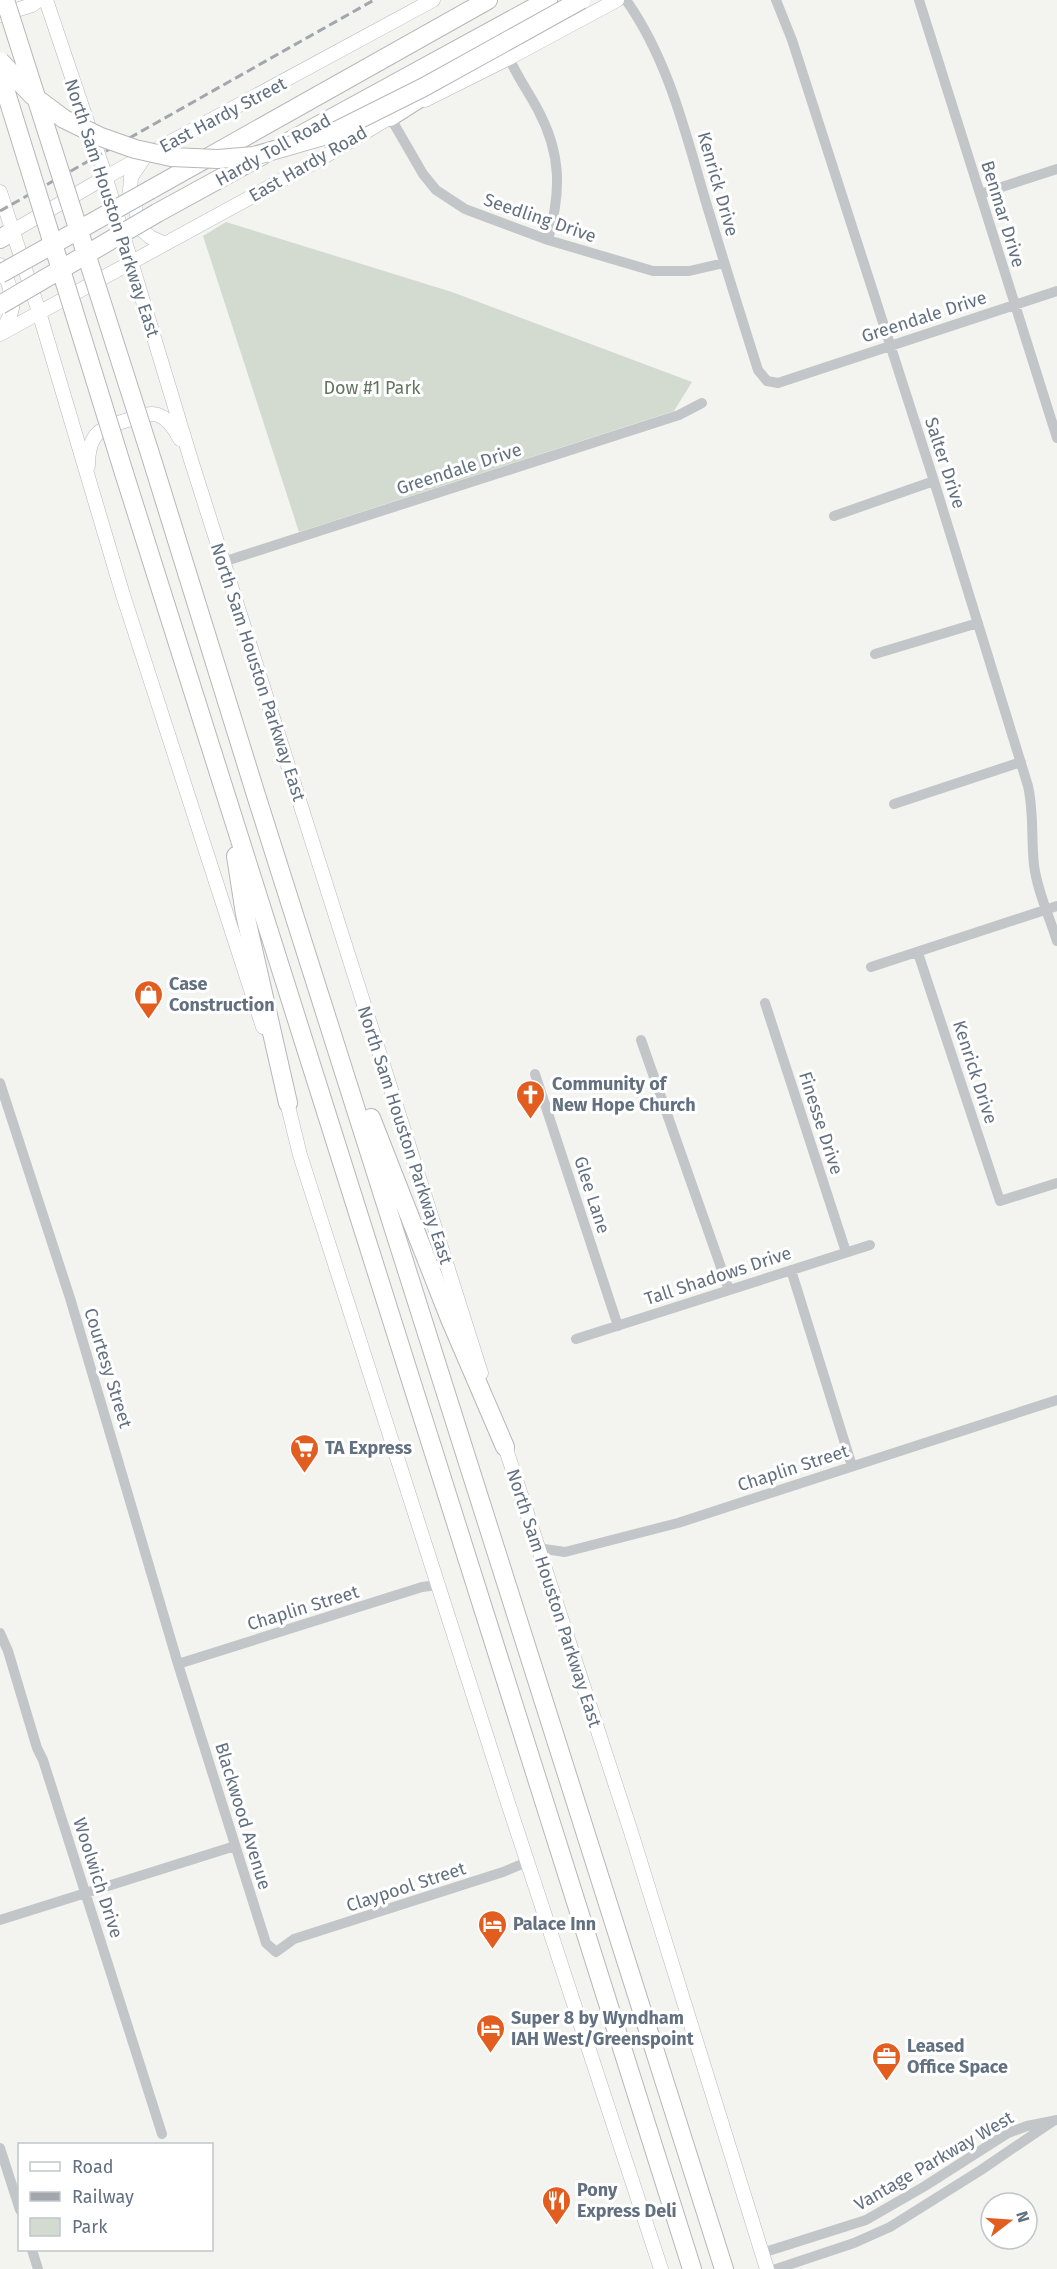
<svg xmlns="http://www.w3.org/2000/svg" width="1057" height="2269" font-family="'Fira Sans',sans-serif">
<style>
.green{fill:#d3dbd0}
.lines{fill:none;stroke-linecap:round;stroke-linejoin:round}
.secondary-casing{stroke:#b5b9bd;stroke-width:15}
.highway-casing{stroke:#b5b7ba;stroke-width:20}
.street{stroke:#c3c6c9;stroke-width:10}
.secondary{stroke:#fff;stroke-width:14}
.highway{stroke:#fff;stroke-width:18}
.rail{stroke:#a3a7ad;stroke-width:3;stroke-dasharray:9 4.5;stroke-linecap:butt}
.highway-bridge-casing{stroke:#b5b7ba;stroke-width:20;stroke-linecap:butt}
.highway-bridge{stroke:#fff;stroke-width:18}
.labels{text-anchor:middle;stroke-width:6;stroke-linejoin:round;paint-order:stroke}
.street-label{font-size:18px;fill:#627080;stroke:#fff}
.park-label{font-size:18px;fill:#647861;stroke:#fff}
.poi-label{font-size:18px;font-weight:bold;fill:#627080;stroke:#fff;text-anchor:start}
</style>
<rect width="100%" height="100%" fill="#f3f4ef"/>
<path class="green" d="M 226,222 L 452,292 L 692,382 L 674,411 L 299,532 L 203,236 Z"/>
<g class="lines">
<defs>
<path id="secondary" d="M 46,0 L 103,169 L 191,460 L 481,1373
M 0,15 L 32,5 L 39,0
M 425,100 L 509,58 L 617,0
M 143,159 L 131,177 L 130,191 L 141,229 L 150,237 L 165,244
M 0,192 L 39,312 L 123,595 L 263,1027
M 13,231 L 104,178 L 433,0
M 0,265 L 3,268 C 13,298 19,303 2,331
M 0,334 L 315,162 L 397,113
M 88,466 C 88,428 105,427 135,418 C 143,416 151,412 158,415 C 169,419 175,429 180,439
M 285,1094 L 300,1155 L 507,1800 L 661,2269
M 502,1437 L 631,1832 L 767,2269"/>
<path id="highway" d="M 390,117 L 431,91
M 288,142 L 548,0
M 150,190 L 488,0
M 157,213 L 263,155
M 0,239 L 13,231
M 153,463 L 256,795 L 724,2269
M 124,473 L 692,2269
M 236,856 L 245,914 L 288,1103
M 371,1118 L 450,1319 L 505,1447"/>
</defs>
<use href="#secondary" class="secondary-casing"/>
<use href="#highway" class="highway-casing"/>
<path class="street" d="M 626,0 C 668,59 685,131 705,199 C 722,256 740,313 758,370 L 767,381 L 778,383 L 1057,291
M 776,0 L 792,40 L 934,481 L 1028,786 C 1034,812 1031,838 1034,865 C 1037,890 1049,916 1057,941
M 919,0 L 1057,438
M 509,58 C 517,76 529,93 538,110 C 562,155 561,192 548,240
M 390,117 L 423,174 L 436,190 L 465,209 L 548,240 L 653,271 L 689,271 L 724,263
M 980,194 L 1057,169
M 834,516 L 934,481
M 223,562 L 679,415 L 702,403
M 875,654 L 978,623
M 894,804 L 1021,762
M 918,953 L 1000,1201 L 1057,1183
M 871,967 L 1057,906
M 765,1003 L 846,1252
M 641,1040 L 729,1290
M 535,1074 L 618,1326
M 0,1083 L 70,1298 L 178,1664 L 266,1943 L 276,1952 L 294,1939 L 503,1872 L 527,1862
M 791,1270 L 852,1466
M 576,1339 L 870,1245
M 537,1548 L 565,1552 L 678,1523 L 1057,1400
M 0,1633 L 8,1651 L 37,1748 L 43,1760 L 162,2134
M 178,1664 L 422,1587 L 438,1585
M 0,1920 L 235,1846
M 0,2148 L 20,2210
M 32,2250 L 38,2269
M 762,2253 L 866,2220 L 925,2186 L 1008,2133 L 1027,2126 L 1057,2120
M 776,2269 L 854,2243 L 890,2227 L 981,2170 L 1053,2121"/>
<use href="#secondary" class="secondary"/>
<use href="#highway" class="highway"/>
<path class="rail" d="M 0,211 L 374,0"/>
<defs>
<path id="highway-bridge" d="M 5,0 L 153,463
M 0,61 L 32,95 L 64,119 L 101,137 L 135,149 L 171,157 L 218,159 L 254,156 L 330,134 L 424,87 L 581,0
M 0,73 L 124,473
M 0,274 L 150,190
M 0,305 L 157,213"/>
</defs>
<use href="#highway-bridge" class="highway-bridge-casing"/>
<use href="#highway-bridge" class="highway-bridge"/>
</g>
<defs>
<symbol id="shop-pin" viewBox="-11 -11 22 30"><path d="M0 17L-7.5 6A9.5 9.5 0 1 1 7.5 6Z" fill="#e25e20" stroke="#fff"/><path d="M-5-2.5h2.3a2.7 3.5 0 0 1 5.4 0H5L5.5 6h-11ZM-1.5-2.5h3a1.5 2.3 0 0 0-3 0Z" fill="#fff"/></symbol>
<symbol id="church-pin" viewBox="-11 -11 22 30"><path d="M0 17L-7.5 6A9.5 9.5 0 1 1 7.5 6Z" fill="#e25e20" stroke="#fff"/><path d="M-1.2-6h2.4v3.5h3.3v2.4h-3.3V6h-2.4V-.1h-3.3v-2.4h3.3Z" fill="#fff"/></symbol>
<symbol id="supermarket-pin" viewBox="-11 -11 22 30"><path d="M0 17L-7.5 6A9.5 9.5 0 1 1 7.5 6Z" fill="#e25e20" stroke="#fff"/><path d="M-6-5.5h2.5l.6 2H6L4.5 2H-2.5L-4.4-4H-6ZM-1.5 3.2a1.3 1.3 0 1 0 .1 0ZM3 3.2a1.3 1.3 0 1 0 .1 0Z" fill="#fff"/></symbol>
<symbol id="hotel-pin" viewBox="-11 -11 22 30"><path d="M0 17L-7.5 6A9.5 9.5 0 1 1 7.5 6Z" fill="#e25e20" stroke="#fff"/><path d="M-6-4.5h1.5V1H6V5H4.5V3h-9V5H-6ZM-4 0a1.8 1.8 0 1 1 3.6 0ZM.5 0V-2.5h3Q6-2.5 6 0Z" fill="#fff"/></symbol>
<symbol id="office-pin" viewBox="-11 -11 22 30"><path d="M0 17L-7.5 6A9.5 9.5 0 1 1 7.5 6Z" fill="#e25e20" stroke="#fff"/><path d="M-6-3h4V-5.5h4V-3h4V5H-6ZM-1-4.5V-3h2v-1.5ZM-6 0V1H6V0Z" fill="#fff"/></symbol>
<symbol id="restaurant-pin" viewBox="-11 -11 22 30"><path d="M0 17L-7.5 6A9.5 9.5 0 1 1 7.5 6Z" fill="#e25e20" stroke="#fff"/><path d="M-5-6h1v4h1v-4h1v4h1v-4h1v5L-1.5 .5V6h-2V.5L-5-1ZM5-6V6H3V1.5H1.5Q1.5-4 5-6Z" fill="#fff"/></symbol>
</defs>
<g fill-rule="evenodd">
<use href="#shop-pin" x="132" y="978" width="33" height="45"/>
<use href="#church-pin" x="514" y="1078" width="33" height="45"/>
<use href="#supermarket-pin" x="288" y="1432" width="33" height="45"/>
<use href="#hotel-pin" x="476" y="1908" width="33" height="45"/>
<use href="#hotel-pin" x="474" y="2012" width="33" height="45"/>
<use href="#office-pin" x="870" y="2040" width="33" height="45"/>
<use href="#restaurant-pin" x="540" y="2184" width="33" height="45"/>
</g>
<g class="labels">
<g class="street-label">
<text transform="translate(223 115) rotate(-28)" y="6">East Hardy Street</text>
<text transform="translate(273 150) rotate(-29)" y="6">Hardy Toll Road</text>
<text transform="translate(308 164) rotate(-30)" y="6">East Hardy Road</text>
<text transform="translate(718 184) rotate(74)" y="6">Kenrick Drive</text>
<text transform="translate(112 208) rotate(72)" y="6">North Sam Houston Parkway East</text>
<text transform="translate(1003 214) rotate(73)" y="6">Benmar Drive</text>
<text transform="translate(540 218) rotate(19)" y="6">Seedling Drive</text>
<text transform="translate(924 317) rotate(-18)" y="6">Greendale Drive</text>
<text transform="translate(945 463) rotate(72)" y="6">Salter Drive</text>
<text transform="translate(459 469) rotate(-18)" y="6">Greendale Drive</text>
<text transform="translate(258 672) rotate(72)" y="6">North Sam Houston Parkway East</text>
<text transform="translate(975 1072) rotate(72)" y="6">Kenrick Drive</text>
<text transform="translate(821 1123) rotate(72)" y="6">Finesse Drive</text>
<text transform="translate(405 1135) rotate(72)" y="6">North Sam Houston Parkway East</text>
<text transform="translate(592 1195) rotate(72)" y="6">Glee Lane</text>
<text transform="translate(718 1276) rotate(-18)" y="6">Tall Shadows Drive</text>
<text transform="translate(108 1368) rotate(73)" y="6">Courtesy Street</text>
<text transform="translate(793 1468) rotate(-18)" y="6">Chaplin Street</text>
<text transform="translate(554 1598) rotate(72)" y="6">North Sam Houston Parkway East</text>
<text transform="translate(303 1608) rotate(-17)" y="6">Chaplin Street</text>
<text transform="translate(243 1816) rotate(73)" y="6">Blackwood Avenue</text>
<text transform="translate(98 1878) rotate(72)" y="6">Woolwich Drive</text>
<text transform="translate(406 1887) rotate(-18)" y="6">Claypool Street</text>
<text transform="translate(934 2161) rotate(-30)" y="6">Vantage Parkway West</text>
</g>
<g class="park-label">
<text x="372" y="394">Dow #1 Park</text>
</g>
<g class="poi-label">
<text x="169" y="990">Case<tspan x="169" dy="21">Construction</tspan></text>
<text x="552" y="1090">Community of<tspan x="552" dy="21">New Hope Church</tspan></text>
<text x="325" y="1454">TA Express</text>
<text x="513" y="1930">Palace Inn</text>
<text x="511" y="2024">Super 8 by Wyndham<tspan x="511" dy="21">IAH West/Greenspoint</tspan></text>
<text x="907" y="2052">Leased<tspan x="907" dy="21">Office Space</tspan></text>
<text x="577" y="2196">Pony<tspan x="577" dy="21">Express Deli</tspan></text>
</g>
</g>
<rect x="18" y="2143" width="195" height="108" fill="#ffffff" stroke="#c0c6cc" stroke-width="1.5"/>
<rect x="30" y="2162" width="30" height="9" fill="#ffffff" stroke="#c0c6cc" stroke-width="1.5"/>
<text x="72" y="2173" font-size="18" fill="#627080">Road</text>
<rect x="30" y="2192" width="30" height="9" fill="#a3a7ad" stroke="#c0c6cc" stroke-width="1.5"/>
<text x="72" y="2203" font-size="18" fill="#627080">Railway</text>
<rect x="30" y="2218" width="30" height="18" fill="#d3dbd0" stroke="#c0c6cc" stroke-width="1.5"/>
<text x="72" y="2233" font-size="18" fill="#627080">Park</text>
<g transform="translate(1009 2221) rotate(73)"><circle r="28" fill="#ffffff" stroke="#c0c6cc" stroke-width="1.5"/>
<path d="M0-4.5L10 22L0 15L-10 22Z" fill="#e25e20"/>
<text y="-9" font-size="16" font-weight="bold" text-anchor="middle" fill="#627080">N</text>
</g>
</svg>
